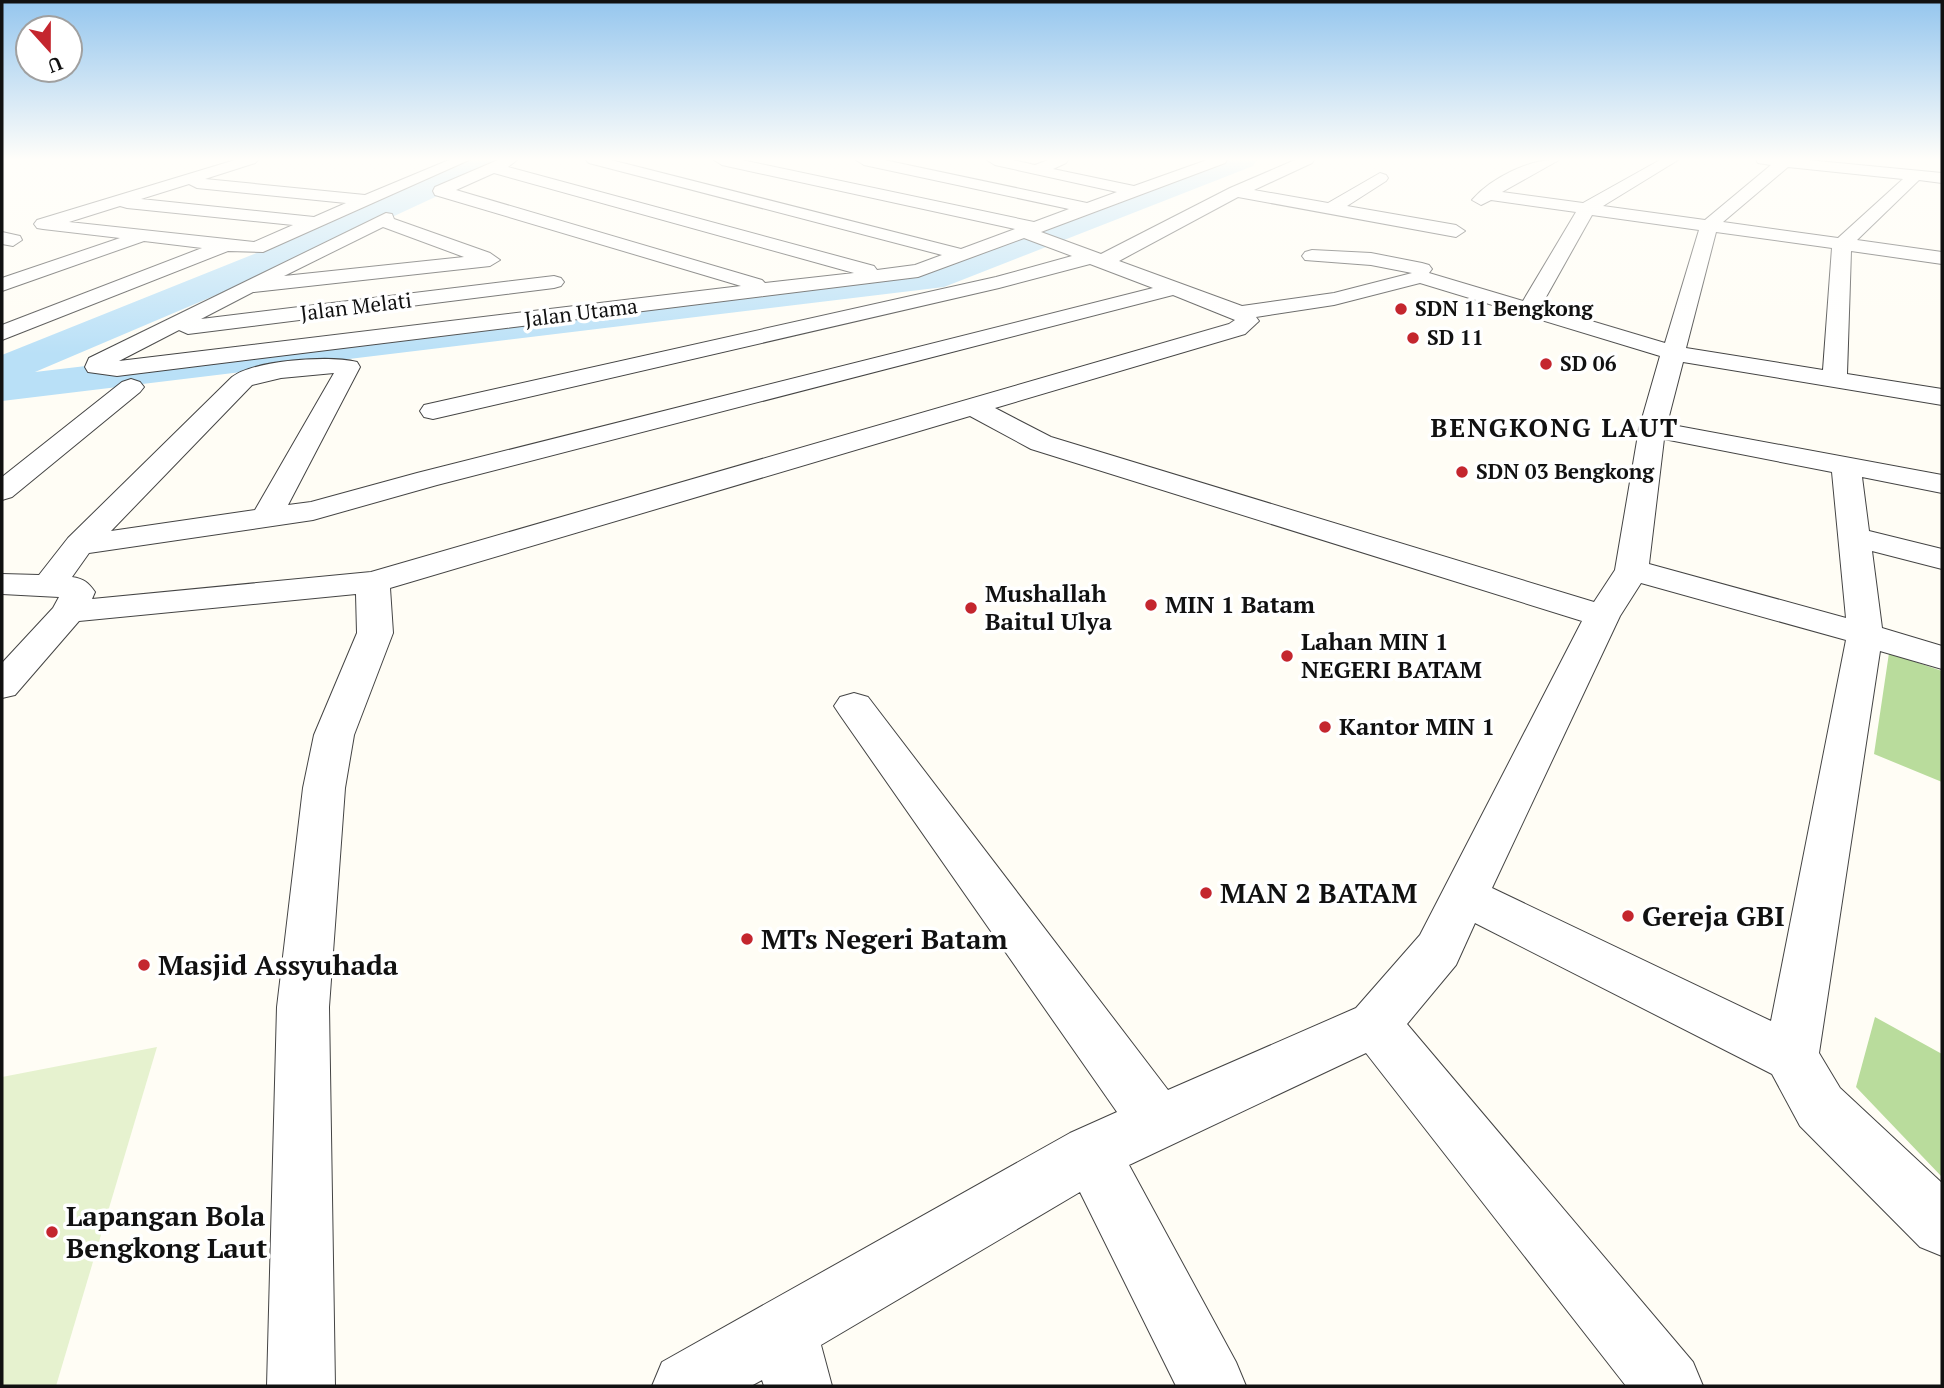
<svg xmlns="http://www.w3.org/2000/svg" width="1944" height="1388" font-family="'PT Serif',serif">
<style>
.forest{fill:#b9dc9c}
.pitch{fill:#e6f2cf}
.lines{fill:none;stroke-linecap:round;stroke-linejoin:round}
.river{fill:#b9e0f7;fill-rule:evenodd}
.minor-casing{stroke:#444;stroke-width:2}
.minor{fill:#fff;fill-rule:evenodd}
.poi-dot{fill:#c4262e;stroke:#fff;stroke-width:2.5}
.labels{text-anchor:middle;stroke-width:7;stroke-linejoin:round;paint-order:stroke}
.far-street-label{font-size:21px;fill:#111;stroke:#fff}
.far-poi-label{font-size:21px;font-weight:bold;fill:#111;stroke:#fff;text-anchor:start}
.poi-label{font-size:24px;font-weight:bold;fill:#111;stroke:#fff;text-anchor:start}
.far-district-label{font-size:26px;font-weight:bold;letter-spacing:2px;fill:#111;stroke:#fff}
.near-poi-label{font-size:28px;font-weight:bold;fill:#111;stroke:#fff;text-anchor:start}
</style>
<rect width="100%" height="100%" fill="#fffdf5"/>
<path class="forest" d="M 1889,653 L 1942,671 L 1942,782 L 1874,754 Z
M 1875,1017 L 1942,1054 L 1942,1177 L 1856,1087 Z"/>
<path class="pitch" d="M 157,1047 L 56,1386 L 2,1386 L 2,1077 Z"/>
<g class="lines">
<path class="river" d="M 470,160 L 506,160 L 502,166 L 308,256 L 35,372 L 938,266 L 1219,160 L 1257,160 L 1253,166 L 944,287 L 2,401 L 2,355 L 284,242 Z"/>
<defs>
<path id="minor" d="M 235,160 L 258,160 L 255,163 L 205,179 L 365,195 L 449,160 L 469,160 L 263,252 L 228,251 L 2,340 L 2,325 L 202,248 L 144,241 L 2,291 L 2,278 L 120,238 L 43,229 L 37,228 L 34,224 L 37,220 ZM 189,184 L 197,188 L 346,203 L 314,217 L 141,199 ZM 120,206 L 127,208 L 293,225 L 254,242 L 69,222 Z
M 498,160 L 517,160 L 508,167 L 874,266 L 877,270 L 915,265 L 942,255 L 589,163 L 586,160 L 611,160 L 961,249 L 1015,229 L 722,165 L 714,160 L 742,160 L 1034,222 L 1069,209 L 864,165 L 856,160 L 884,160 L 1087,203 L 1117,192 L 995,165 L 987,160 L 1012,160 L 1035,165 L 1048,160 L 1068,160 L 1066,163 L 1053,169 L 1134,186 L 1207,160 L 1227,160 L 1225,163 L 1041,232 L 1101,254 L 1230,188 L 1295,160 L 1314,160 L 1312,163 L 1254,190 L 1328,203 L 1380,173 L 1386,175 L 1388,178 L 1386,181 L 1347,206 L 1456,225 L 1465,231 L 1456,237 L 1238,197 L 1119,261 L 1242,306 L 1334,293 L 1412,273 L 1371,265 L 1305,260 L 1302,256 L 1305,252 L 1312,250 L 1371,253 L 1422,263 L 1429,265 L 1432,269 L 1429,273 L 1523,301 L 1576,212 L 1491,200 L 1481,205 L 1472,200 C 1491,178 1531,158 1559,160 L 1502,192 L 1583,203 L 1660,160 L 1678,160 L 1603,206 L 1705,220 L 1771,165 L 1758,163 L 1756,160 L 1807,160 L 1942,173 L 1942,183 L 1919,180 L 1857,240 L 1942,252 L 1942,264 L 1851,251 L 1847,374 L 1942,389 L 1942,405 L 1683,362 L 1667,424 L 1942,475 L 1942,493 L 1862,477 L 1869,531 L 1942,549 L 1942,569 L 1872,551 L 1882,628 L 1942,646 L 1942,669 L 1880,651 L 1819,1053 L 1840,1088 L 1942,1183 L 1942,1256 L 1920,1247 L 1800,1126 L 1772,1074 L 1475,923 L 1456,965 L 1407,1024 L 1693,1362 L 1703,1386 L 1626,1386 L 1366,1053 L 1129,1165 L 1236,1362 L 1246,1386 L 1176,1386 L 1080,1192 L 821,1345 L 832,1386 L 764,1386 L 762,1380 L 751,1386 L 652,1386 L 662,1362 L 1070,1133 L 1117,1112 L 840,715 L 834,706 L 840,697 L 854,693 L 868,697 L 1168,1090 L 1356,1008 L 1420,935 L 1582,621 L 1031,449 L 970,416 L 390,588 L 393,633 L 354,735 L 345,788 L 329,1007 L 335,1386 L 267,1386 L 277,1007 L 303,788 L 314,735 L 357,633 L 356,594 L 79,621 L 15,695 L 2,698 L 2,663 L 53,608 L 59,597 L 2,594 L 2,574 L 39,575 L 68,538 L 232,377 C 255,360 329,355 357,362 L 360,367 L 288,505 L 311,502 L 417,473 L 1153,288 L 1090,264 L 999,288 L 433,419 L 424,417 L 420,411 L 424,405 L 996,277 L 1072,256 L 1024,238 L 918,277 L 117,376 L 88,372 L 85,367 L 89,358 L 386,213 L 392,214 L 394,219 L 490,253 L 500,260 L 490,266 L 253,292 L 201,319 L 554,276 L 561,278 L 564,282 L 561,286 L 554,288 L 188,334 L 179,330 L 119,361 L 741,286 L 435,195 L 433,191 L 435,187 ZM 1788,167 L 1903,179 L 1838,238 L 1723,222 ZM 494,173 L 854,273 L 765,283 L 762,280 L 456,190 ZM 1592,215 L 1699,230 L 1665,343 L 1541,306 ZM 383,227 L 464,257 L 284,276 ZM 1716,232 L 1832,248 L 1823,370 L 1686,348 ZM 1420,283 L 1660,356 L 1639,429 L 1615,570 L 1594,602 L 1051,437 L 995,408 L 1245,334 L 1259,321 L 1256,317 L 1334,305 ZM 1173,295 L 1235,320 L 1229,324 L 371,572 L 92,599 L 95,592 C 88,582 84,579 72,577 L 89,553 L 313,520 L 437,485 ZM 334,373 L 255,510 L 111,531 L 252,385 L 281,378 ZM 1664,439 L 1832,472 L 1846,618 L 1649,564 ZM 1641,583 L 1846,640 L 1771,1021 L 1492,888 L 1620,616 Z
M 2,232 L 20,236 L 22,240 L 13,246 L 2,244 Z
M 131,379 L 140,382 L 144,387 L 140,392 L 12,497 L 2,500 L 2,477 L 122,382 Z"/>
</defs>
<use href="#minor" class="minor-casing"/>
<use href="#minor" class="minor"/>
</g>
<linearGradient id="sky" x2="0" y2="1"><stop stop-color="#95c6ee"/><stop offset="0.45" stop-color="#fffefa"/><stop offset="1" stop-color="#fffefa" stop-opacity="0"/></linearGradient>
<rect width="1944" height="354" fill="url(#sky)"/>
<g class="poi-dot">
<circle cx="1401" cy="309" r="7"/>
<circle cx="1413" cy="338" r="7"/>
<circle cx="1546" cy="364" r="7"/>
<circle cx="1462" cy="472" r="7"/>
<circle cx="1151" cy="605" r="7"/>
<circle cx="971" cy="608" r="7"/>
<circle cx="1287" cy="656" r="7"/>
<circle cx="1325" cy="727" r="7"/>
<circle cx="1206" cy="893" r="7"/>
<circle cx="1628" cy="916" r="7"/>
<circle cx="747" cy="939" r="7"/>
<circle cx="144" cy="965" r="7"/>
<circle cx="52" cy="1232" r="7"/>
</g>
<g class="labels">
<g class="far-street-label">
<text transform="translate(356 307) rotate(-7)" y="7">Jalan Melati</text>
<text transform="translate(581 313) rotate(-7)" y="7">Jalan Utama</text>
</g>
<g class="far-poi-label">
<text x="1415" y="316">SDN 11 Bengkong</text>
<text x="1427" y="345">SD 11</text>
<text x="1560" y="371">SD 06</text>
<text x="1476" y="479">SDN 03 Bengkong</text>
</g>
<g class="poi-label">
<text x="985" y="602">Mushallah<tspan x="985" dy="28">Baitul Ulya</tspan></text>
<text x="1165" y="613">MIN 1 Batam</text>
<text x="1301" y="650">Lahan MIN 1<tspan x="1301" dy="28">NEGERI BATAM</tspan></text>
<text x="1339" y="735">Kantor MIN 1</text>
</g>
<g class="far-district-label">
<text x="1555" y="437">BENGKONG LAUT</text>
</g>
<g class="near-poi-label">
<text x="1220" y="903">MAN 2 BATAM</text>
<text x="1642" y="926">Gereja GBI</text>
<text x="761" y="949">MTs Negeri Batam</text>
<text x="158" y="975">Masjid Assyuhada</text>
<text x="66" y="1226">Lapangan Bola<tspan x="66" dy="32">Bengkong Laut</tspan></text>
</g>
</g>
<rect width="1944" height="1388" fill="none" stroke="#111111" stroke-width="7"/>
<g transform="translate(49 49) rotate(159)"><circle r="33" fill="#ffffff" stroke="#a0a0a0" stroke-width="2"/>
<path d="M0-5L12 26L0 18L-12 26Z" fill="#c4262e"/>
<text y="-10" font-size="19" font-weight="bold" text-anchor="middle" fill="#111111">U</text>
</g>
</svg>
